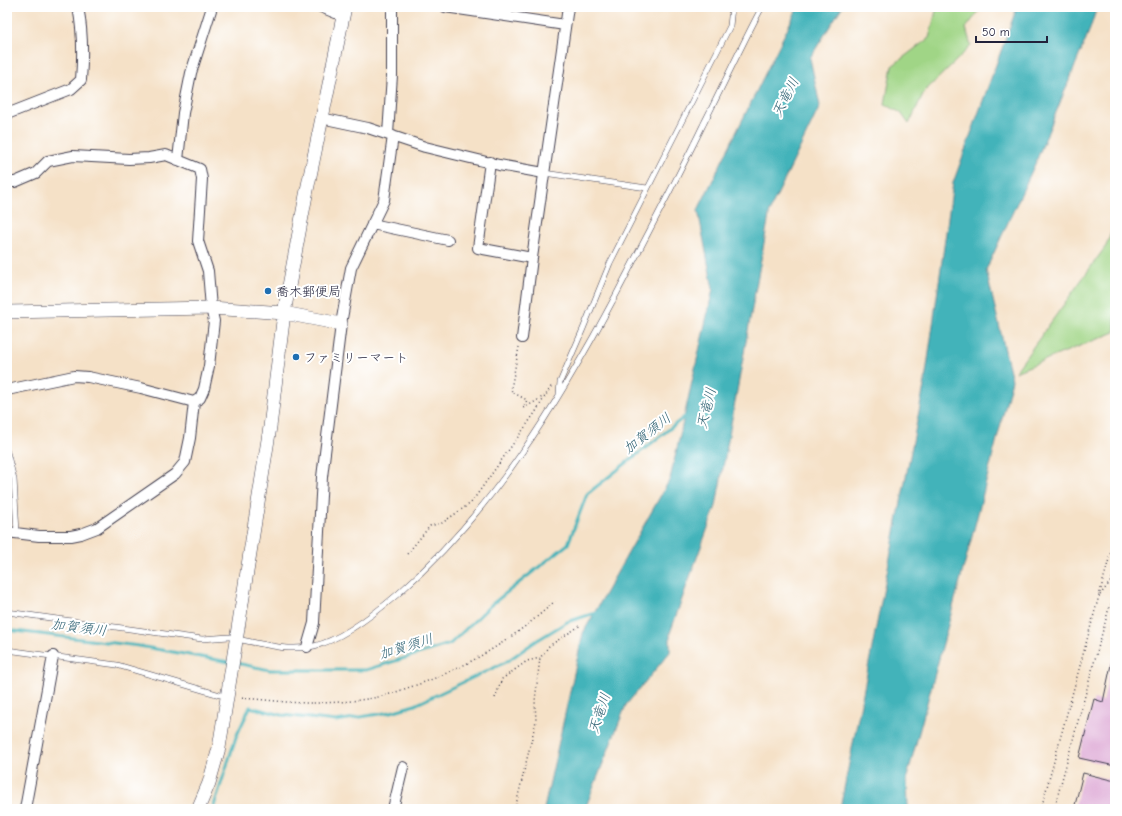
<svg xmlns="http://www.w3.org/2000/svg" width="1122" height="816" font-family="'Comic Neue','Klee One',sans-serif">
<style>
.green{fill:#a0d586;stroke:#617c60}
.water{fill:#43b3ba;stroke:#326a7a}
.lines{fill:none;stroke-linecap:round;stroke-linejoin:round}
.stream{stroke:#43b3ba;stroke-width:3}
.building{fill:#deaad6}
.service-casing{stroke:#423f50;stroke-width:6}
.minor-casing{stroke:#423f50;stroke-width:12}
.tertiary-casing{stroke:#423f50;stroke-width:14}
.path{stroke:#423f50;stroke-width:1.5;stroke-dasharray:1 3;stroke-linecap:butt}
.service{stroke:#fff;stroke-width:5}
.minor{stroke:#fff;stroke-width:10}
.tertiary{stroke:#fff;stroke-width:13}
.poi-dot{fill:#1f6fb2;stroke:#fff;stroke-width:1.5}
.labels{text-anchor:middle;stroke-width:4;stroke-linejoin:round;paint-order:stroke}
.poi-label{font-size:13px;fill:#22223b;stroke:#fff;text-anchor:start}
.water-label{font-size:14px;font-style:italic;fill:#316374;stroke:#fff}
</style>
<rect width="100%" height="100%" fill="#fff"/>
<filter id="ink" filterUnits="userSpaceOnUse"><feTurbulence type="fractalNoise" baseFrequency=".025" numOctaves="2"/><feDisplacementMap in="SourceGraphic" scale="8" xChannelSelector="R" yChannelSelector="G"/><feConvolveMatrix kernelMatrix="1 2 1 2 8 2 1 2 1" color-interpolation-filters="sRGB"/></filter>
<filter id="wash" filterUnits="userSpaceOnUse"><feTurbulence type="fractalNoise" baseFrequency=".012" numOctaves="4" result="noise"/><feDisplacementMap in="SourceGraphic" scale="16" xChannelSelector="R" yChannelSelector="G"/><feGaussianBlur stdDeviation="0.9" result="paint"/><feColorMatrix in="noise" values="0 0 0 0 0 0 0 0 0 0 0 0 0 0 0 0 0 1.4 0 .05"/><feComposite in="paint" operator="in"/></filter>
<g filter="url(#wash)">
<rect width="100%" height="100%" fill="#f5e1c7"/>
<path class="green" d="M 937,7 L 982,7 L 966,28 L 971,46 L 924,92 L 909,124 L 901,113 L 885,104 L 892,66 L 929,38 Z
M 1115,222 L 1115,332 L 1015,372 L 1106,246 Z"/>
<path class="water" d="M 798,7 L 842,7 L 810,58 L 820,106 L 770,210 L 716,506 L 688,582 L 670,633 L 670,652 L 626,705 L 585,809 L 544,809 L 583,633 L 670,479 L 713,289 L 698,210 Z
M 1017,7 L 1097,7 L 1090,29 L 1035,164 L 986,270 L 1012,380 L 974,529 L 907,777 L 908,809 L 840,809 L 925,381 L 953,183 Z"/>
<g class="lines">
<path class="stream" d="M 7,630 L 139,646 L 229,662
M 236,663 L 270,670 L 366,670 L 450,644 L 491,605 L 568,544 L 587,494 L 687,415
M 213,809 L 236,737 L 250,707 L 282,715 L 336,721 L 391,712 L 415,705 L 506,662 L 536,641 L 567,622 L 598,612"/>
</g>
<g id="blocks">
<path class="building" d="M 1112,660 L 1115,660 L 1115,766 L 1079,758 L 1094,699 L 1103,702 Z
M 1083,773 L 1115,781 L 1115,809 L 1074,809 Z"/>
</g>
</g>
<g filter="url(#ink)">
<use href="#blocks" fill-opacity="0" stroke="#423f50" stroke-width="1"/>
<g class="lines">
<defs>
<path id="service" d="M 544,173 L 647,188
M 559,394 L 560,382 L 583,329 L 610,263 L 730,26 L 732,7
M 7,452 L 14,479 L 17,533
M 7,612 L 202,639 L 229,637
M 237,639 C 262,644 289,652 314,646 C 342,640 378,611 399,593 C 493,511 559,402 617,293 C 646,237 676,181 703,125 C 723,86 741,46 762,7
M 7,650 L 117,665 L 220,695"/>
<path id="minor" d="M 321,7 L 343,16
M 445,7 L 565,25
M 7,114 L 71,89 L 81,80 C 83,55 83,32 78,7
M 321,118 L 368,128 L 425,147 L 499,165 L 544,173
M 388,134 L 392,75 L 392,7
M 178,160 L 183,113 L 191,73 L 212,7
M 490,162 L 478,248 L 532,258
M 7,182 L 15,182 L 36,173 L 48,161 L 73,156 L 129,159 L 149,158 L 166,155 L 200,169 L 202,179 L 198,241 L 208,271 L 211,308 L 214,321 L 209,366 L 204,389 L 200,398 L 194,402 L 141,388 L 88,377 L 74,376 L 7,390
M 372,224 L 448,240
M 522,338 L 532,258 L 568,7
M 7,532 L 39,536 L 71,536 L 81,534 L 97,528 L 175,474 L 185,462 L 190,438 L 194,402
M 307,647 L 314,623 L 322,477 L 341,324 L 351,268 L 384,200 L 393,136
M 25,809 L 53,656
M 393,809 L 403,767"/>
<path id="tertiary" d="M 7,312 L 211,308 L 284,313 L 341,324
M 198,809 L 209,783 L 219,748 L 270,427 L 284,313 L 306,195 L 345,7"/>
</defs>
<use href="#service" class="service-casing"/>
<use href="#minor" class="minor-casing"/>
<use href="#tertiary" class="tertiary-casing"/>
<path class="path" d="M 519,347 L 511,389 L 512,392 L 527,400 L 523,408 L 533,403 L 544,396
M 407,554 L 430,526 L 442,523 L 471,503 L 535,413 L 552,385
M 1100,595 L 1111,581 L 1115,573
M 238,698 C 262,699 286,703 311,703 C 335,703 360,701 383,696 C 391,694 399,691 407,688 C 462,671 512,641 555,601
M 495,698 L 502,679 L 527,661 L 540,658
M 515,809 L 536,721 L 535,701 L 540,658 L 549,646 L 581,625
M 1041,809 L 1115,537
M 1054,809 L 1109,608 L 1115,599"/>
<use href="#service" class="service"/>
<use href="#minor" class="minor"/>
<use href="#tertiary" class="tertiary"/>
</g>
</g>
<g class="poi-dot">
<circle cx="268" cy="291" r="4"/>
<circle cx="296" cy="357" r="4"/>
</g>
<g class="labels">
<g class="poi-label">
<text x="276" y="296">喬木郵便局</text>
<text x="304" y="362">ファミリーマート</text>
</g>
<g class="water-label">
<text transform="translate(785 97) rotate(-63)" y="5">天竜川</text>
<text transform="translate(706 408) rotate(-76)" y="5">天竜川</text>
<text transform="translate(647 433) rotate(-38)" y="5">加賀須川</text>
<text transform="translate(79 627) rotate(7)" y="5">加賀須川</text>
<text transform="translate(406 646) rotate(-17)" y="5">加賀須川</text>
<text transform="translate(599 713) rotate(-72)" y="5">天竜川</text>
</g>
</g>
<rect width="1122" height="816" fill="none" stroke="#fff" stroke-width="24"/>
<path d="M976 36v6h71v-6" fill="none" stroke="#22223b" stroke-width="2"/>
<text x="982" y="36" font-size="12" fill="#22223b" stroke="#ffffff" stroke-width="3" paint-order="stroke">50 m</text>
</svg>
